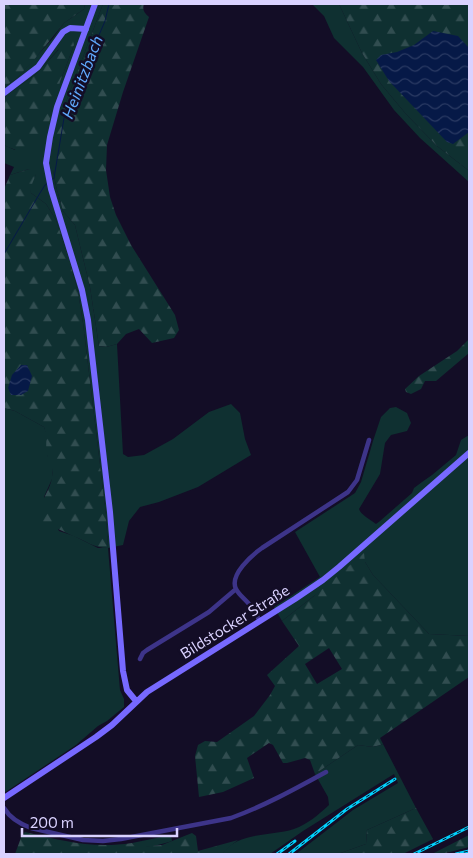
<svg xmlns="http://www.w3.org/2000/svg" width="473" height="858" font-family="Commissioner,sans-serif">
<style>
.green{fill:#0f3031}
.forest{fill:url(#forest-firs);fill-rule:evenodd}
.water{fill:url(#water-waves)}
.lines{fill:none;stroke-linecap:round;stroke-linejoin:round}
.stream{stroke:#061947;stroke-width:1}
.street{stroke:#3d3489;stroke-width:4.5}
.secondary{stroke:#7769ff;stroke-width:6}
.rail-casing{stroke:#00d2fd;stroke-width:3}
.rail{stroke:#130d26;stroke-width:1;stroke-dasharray:4;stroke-linecap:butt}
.labels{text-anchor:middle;stroke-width:5;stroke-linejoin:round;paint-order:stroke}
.street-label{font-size:15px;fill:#dad2ff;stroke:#130d26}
.water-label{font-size:16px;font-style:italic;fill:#60aaff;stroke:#130d26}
</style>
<defs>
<pattern id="forest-firs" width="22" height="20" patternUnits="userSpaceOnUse" patternTransform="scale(1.25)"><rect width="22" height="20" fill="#0f3031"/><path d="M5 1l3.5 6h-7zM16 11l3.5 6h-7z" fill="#314d50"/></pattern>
<pattern id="water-waves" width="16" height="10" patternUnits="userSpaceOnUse" patternTransform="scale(1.25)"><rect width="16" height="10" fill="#061947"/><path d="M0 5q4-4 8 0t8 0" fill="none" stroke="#2a3a63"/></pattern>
</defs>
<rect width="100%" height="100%" fill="#130d26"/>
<path class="green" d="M 85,4 L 103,4 L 66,102 L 53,170 L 56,186 L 63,211 L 75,225 L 90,287 L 99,346 L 106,347 L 117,344 L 123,454 L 128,457 L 144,455 L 173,439 L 209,412 L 231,404 L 240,413 L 245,439 L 251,455 L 198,487 L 159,502 L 140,507 L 129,521 L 123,545 L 108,548 L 120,690 L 124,699 L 124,707 L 107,721 L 98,726 L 76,745 L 4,793 L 4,408 L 15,411 L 44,427 L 47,435 L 47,455 L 53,466 L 52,479 L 44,497 L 59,531 L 74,536 L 98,548 L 108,548 L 106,515 L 83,323 L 78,292 L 69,258 L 56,220 L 46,204 L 31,193 L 30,187 L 36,174 L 29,169 L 10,175 L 14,167 L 4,163 L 4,145 L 15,150 L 60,82 L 74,45 L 58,50 L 35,75 L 4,97 L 4,87 L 16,79 L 53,38 L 64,23 L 84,9 Z
M 312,4 L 339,4 L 362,53 L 381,84 L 406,114 L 437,146 L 468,170 L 469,182 L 420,138 L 394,110 L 363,67 L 334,38 L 324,16 Z
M 396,407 L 407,413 L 411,423 L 407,431 L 391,435 L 385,443 L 380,474 L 359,509 C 361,515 370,519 376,524 L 380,521 L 412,493 L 414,488 L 422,482 L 432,475 L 456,455 L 461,440 L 469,435 L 469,636 L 429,634 L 373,575 L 365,562 L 314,596 L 282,621 L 274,607 L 320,577 L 295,532 L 355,493 L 361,482 L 373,441 L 381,417 L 390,408 Z
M 383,744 L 416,808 L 367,830 L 366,844 L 338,854 L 296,854 L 353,810 L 398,783 L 394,774 L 303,831 L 270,854 L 222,854 C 239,831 269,837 294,829 C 308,824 318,815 329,805 L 328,797 L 315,774 L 358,745 L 373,747 Z
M 171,835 L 172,841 C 164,844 147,848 139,847 C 135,847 134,845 132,843 Z"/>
<path class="forest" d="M 4,4 L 85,4 L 84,9 L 64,23 L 33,61 L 16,79 L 4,87 Z
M 103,4 L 144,4 C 142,9 144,13 149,17 L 123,92 L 107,145 L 106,170 L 110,197 L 116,215 L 131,245 L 175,315 L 179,330 L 174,338 L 152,343 L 139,329 L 126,334 L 117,344 L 106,347 L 99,346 L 90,287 L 75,225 L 63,211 L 56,186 L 53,170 L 52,152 L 57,129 L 66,102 Z
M 339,4 L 469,4 L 469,174 L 468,170 L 437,146 L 406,114 L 381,84 L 362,53 Z
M 71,40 L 73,41 L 74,45 L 60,82 L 44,141 C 42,143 41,146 39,148 C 30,156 14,150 4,145 L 4,97 L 35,75 L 65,43 Z
M 29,169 L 37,170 C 36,178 30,184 31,193 L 46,204 L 56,220 L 69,258 L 78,292 L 83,323 L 106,515 L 108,548 C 93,548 87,541 73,536 C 63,531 53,527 43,522 C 36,501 50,494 52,477 C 54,464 49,464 47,455 C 45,445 48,439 44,427 L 15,411 L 4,408 L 4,189 L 10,175 Z
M 469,339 L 469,353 L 436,381 L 425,381 L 421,389 L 411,394 L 406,392 L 405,389 L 419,376 L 457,351 Z
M 364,553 L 365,562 L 373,575 L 429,634 L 469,636 L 469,677 L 380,738 L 383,744 L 373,747 L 358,745 L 315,774 L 310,760 L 305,758 L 287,763 L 283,763 L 273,745 L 269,743 L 247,758 L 254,778 L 223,792 L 199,797 L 195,756 L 198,745 L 205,741 L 217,742 L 254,716 L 270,695 L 275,686 L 267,675 L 299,646 L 282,621 L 314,596 ZM 329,648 L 342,669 L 317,684 L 305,664 Z
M 416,808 L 433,839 L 403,854 L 338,854 L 366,844 L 367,830 Z
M 25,832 C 64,841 92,849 132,843 L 134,845 L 139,847 L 162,845 L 192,833 L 196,836 L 198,851 L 238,840 L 229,847 L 222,854 L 15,854 L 22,835 Z
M 469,835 L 469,847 L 442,854 L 432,854 Z"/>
<path class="water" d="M 433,31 L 458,36 L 469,48 L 469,132 L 453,144 L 447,142 L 389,81 L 376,60 L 381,55 L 397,52 L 414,45 Z
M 21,365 L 27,365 L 32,376 L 28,391 L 21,395 L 11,395 L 8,388 L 12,375 Z"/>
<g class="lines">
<path class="stream" d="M 51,181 L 54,178 L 64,118 L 105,21 L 109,4
M 4,254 L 40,193 L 45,185 L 48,183"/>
<path class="street" d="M 260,621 C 257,616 254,610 249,604 C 245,599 239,595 236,589 C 229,575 252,555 262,548 L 348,492 L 357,480 L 369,440
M 140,659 L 143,653 L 147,650 L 209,612 L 236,589
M 4,808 C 10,818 20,824 31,828 L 83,840 L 103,841 L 121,839 L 231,818 C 264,806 295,789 326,772"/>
<path class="secondary" d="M 95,4 L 57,107 L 50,137 L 46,163 L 51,189 L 82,290 L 88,320 L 110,512 L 123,671 L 127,690 L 136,701
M 4,93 L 38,67 L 63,32 L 70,28 L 86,29
M 4,798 L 96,737 L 112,725 L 147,692 L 295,599 L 323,580 L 339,567 L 469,453"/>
<defs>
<path id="rail" d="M 277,854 L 295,841
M 289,854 L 347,809 L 395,779
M 414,854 L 469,827
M 456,854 L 469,851"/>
</defs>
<use href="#rail" class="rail-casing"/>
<use href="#rail" class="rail"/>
</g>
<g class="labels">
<g class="street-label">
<text transform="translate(235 622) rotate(-32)" y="5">Bildstocker Straße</text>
</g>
<g class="water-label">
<text transform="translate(82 77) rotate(-69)" y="6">Heinitzbach</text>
</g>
</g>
<rect width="473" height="858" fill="none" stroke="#dad2ff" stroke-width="10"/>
<path d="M22 828v8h155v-8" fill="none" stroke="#dad2ff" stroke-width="2.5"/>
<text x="30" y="828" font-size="15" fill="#dad2ff" stroke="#130d26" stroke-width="4" paint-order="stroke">200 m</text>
</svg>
